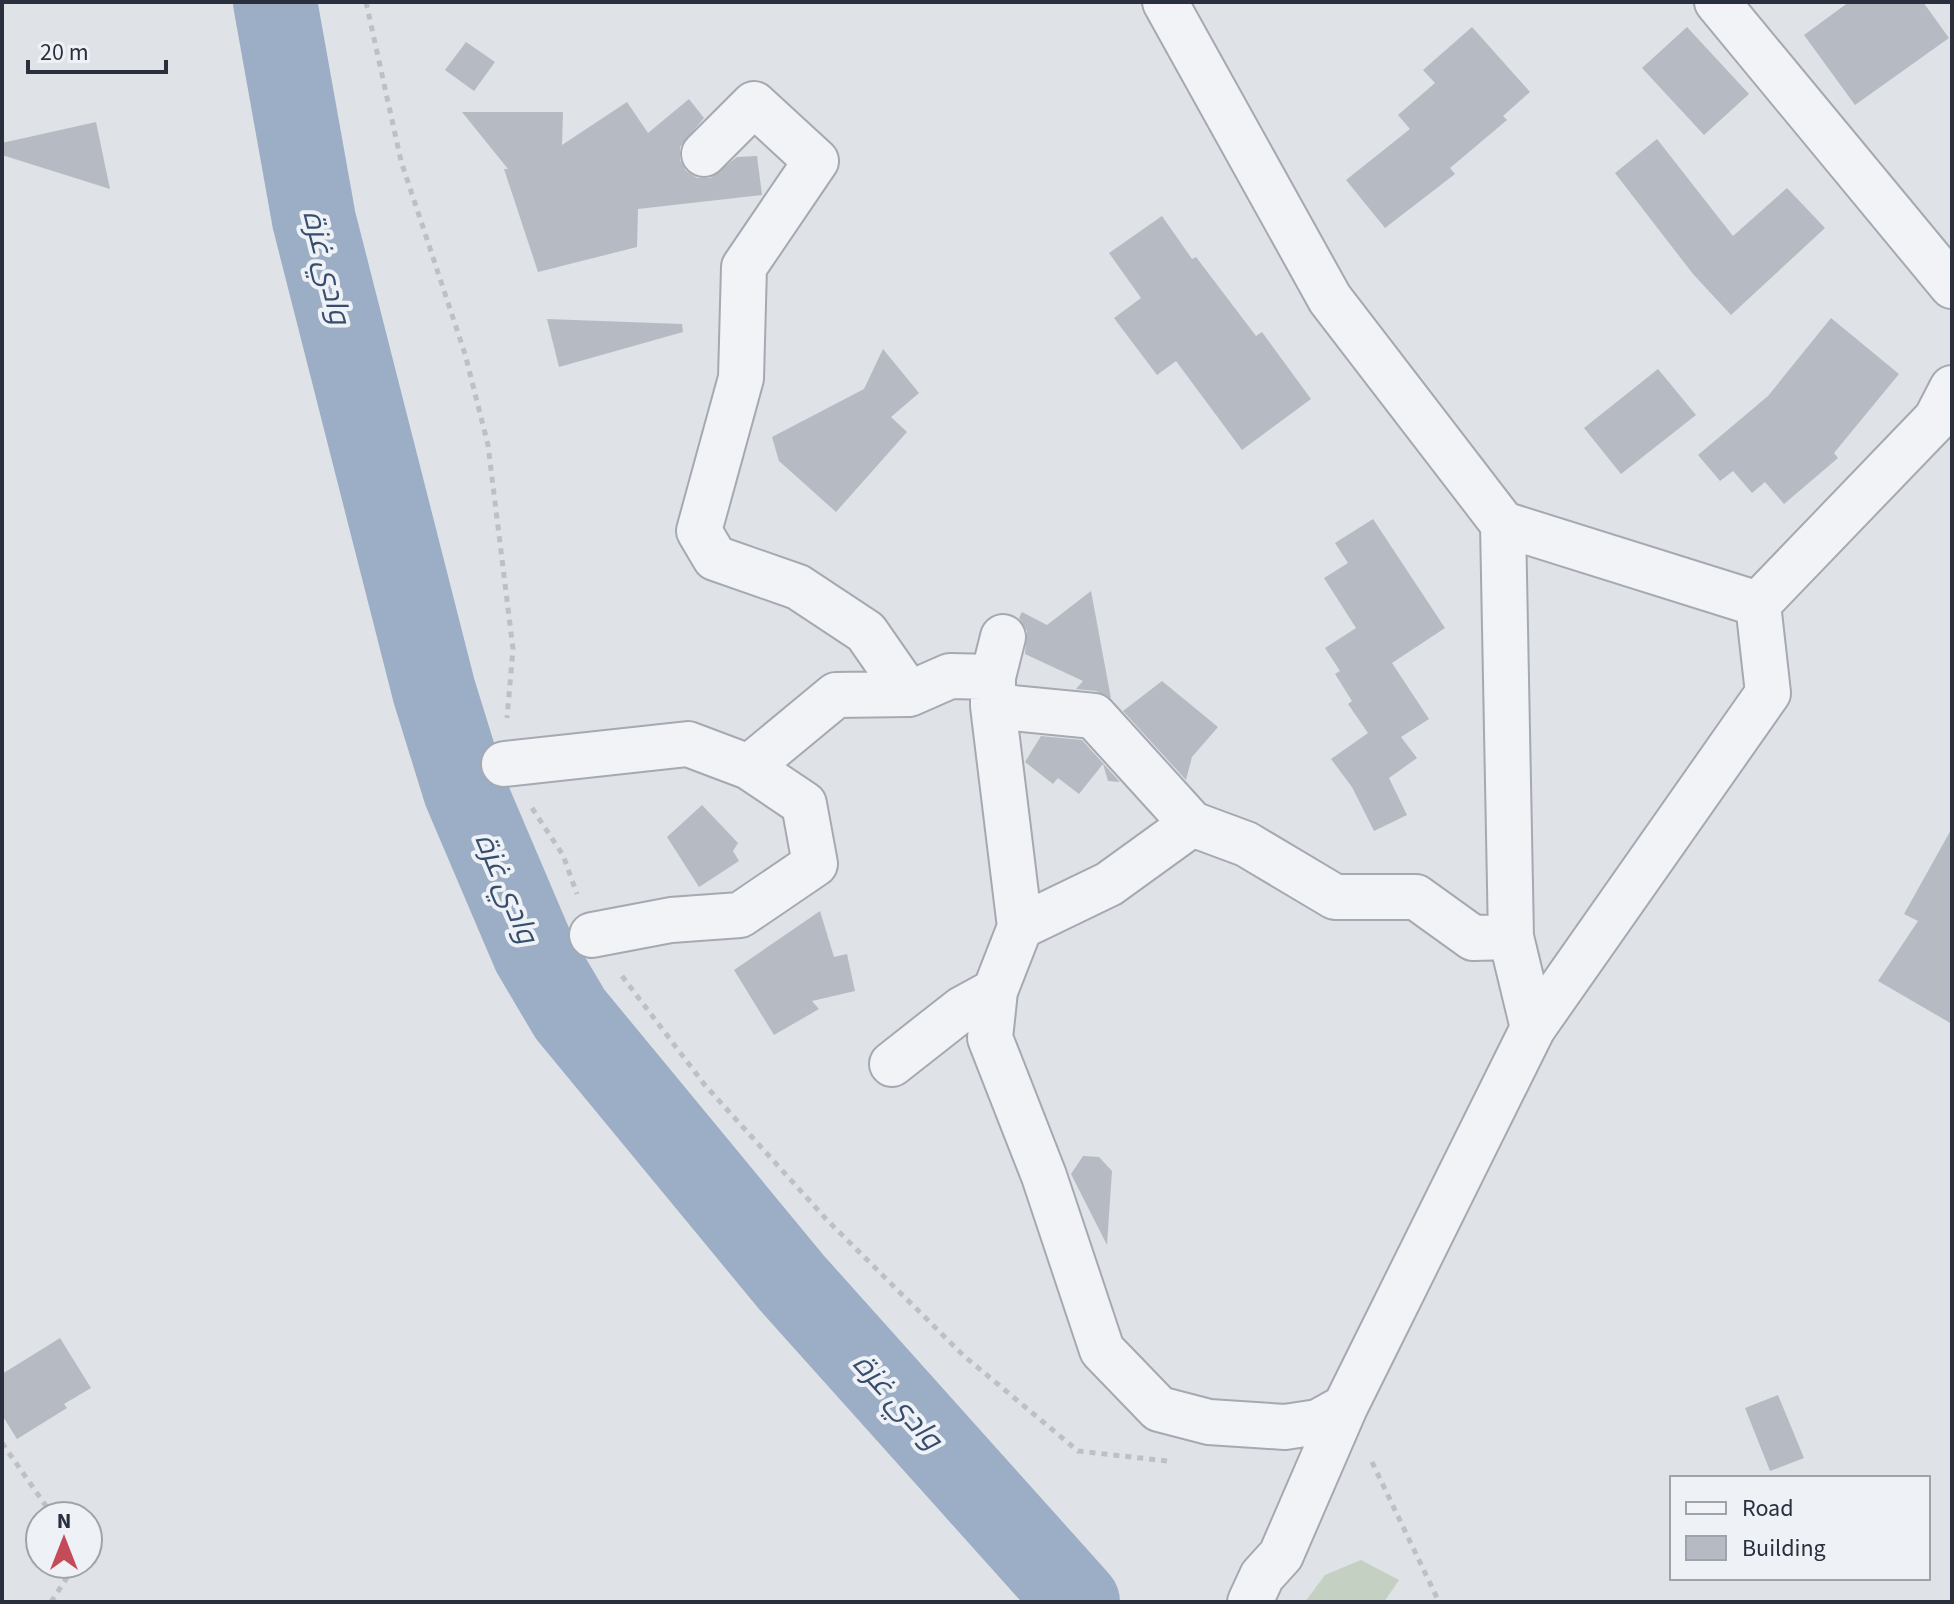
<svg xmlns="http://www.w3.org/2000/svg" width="1954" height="1604" font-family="'Source Sans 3',Cairo,sans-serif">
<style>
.green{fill:#c4d0c1}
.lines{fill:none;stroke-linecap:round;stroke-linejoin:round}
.river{stroke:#9caec5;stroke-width:84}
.building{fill:#b6bbc3}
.minor-casing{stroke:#a5a9b1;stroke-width:48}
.path{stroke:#bdc0c6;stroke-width:5;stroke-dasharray:6 6;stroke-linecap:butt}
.minor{stroke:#f1f3f6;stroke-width:44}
.labels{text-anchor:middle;stroke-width:8;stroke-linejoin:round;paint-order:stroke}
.water-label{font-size:30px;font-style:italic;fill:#364d6e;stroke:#eef1f5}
</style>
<rect width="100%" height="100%" fill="#dfe2e7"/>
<path class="green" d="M 1361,1560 L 1399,1580 L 1384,1602 L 1305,1602 L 1325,1575 Z"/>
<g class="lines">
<path class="river" d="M 275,2 L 314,220 L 434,691 L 465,791 L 534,953 L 570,1014 L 792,1283 L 1078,1602"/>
</g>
<path class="building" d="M 1849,2 L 1923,2 L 1949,38 L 1855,105 L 1804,35 Z
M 1472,27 L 1530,92 L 1503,116 L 1507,120 L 1450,168 L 1455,174 L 1385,228 L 1346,180 L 1410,129 L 1398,115 L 1435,83 L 1423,70 Z
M 1687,27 L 1749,94 L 1704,135 L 1642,68 Z
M 466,42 L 495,62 L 474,91 L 445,70 Z
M 689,99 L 704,118 L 680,147 L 680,160 L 686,171 L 697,178 L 710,178 L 737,157 L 757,156 L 762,195 L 638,209 L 637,247 L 538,272 L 504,169 L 508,169 L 462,112 L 563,112 L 562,145 L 627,102 L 648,133 Z
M 96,122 L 110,189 L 2,155 L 2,143 Z
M 1657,139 L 1733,236 L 1787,188 L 1825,228 L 1731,315 L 1693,274 L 1615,173 Z
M 1162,216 L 1192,259 L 1196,257 L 1256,336 L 1262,332 L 1311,399 L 1242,450 L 1176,361 L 1157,375 L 1114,318 L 1141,298 L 1109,253 Z
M 1831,318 L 1899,374 L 1834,453 L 1838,458 L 1784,504 L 1765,482 L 1752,493 L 1733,471 L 1720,481 L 1698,455 L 1768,396 Z
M 547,319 L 682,324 L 683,332 L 559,367 Z
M 883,349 L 919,393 L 891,417 L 907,432 L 836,512 L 779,461 L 772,437 L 864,389 Z
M 1658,369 L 1696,415 L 1621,474 L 1584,428 Z
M 1373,519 L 1445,628 L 1392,663 L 1429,719 L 1401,737 L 1417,758 L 1389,778 L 1407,815 L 1374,831 L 1352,787 L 1331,759 L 1368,733 L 1348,704 L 1352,701 L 1335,674 L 1340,671 L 1325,648 L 1356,628 L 1324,578 L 1348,563 L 1335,543 Z
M 1091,591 L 1110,693 L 1111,698 L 1096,691 L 1076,689 L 1083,681 L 1025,654 L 1027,631 L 1019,618 L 1022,612 L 1047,625 Z
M 1162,681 L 1218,727 L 1192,757 L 1186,780 L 1123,711 Z
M 1041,736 L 1082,740 L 1120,782 L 1108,781 L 1103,764 L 1079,794 L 1058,778 L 1053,784 L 1025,762 Z
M 702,805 L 738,843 L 733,851 L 739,861 L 699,887 L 667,837 Z
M 1952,828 L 1952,1024 L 1878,981 L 1918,921 L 1904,914 Z
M 820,911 L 834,957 L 847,954 L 855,991 L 812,1001 L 819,1009 L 774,1035 L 734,970 Z
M 1083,1156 L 1099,1157 L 1112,1171 L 1107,1245 L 1071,1174 Z
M 60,1338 L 91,1388 L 64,1404 L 67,1408 L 17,1439 L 2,1415 L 2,1374 Z
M 1778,1395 L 1804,1458 L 1770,1471 L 1745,1408 Z"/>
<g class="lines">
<defs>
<path id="minor" d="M 1165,2 L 1330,299 L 1503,524 L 1511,937 L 1533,1028 L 1345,1407 L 1281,1555 L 1262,1576 L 1250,1602
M 1717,2 L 1952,286
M 704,154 L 754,104 L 816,161 L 744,267 L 741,378 L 699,531 L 715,558 L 798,587 L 866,632 L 909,694
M 1503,524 L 1758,604 L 1936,419 L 1952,388
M 1003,637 L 993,677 L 993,706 L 1020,927
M 993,706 L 1094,716 L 1192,824 L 1246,844 L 1335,897 L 1416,897 L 1473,938 L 1511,937
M 504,764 L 688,744 L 749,767 L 804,804 L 815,864 L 740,915 L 671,920 L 592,935
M 749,767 L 836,695 L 909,694 L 950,676 L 993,677
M 1192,824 L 1109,884 L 1020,927 L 995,991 L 990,1038 L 1044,1176 L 1102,1350 L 1159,1409 L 1209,1422 L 1285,1427 L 1318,1422 L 1345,1407
M 1533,1028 L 1768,693 L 1758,604
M 892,1064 L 962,1009 L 995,991"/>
</defs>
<use href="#minor" class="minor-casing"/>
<path class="path" d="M 366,2 L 401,161 L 465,354 L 488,445 L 513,649 L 507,718
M 532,808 L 563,855 L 577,894
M 622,976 L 704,1084 L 827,1220 L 964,1356 L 1078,1451 L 1167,1461
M 2,1443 L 53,1516
M 1372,1462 L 1439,1602
M 51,1602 L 76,1564"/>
<use href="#minor" class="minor"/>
</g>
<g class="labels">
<g class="water-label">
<text transform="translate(327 267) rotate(76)" y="10">وادي غزة</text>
<text transform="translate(507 888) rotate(67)" y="10">وادي غزة</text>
<text transform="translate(898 1401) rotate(48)" y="10">وادي غزة</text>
</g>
</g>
<rect width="1954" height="1604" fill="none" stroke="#292f3d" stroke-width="8"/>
<rect x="1670" y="1476" width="260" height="104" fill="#eef1f5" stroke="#9fa3ab" stroke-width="2"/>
<rect x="1686" y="1502" width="40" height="12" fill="#f1f3f6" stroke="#9fa3ab" stroke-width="2"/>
<text x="1742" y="1516" font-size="24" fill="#292f3d">Road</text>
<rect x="1686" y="1536" width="40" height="24" fill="#b6bbc3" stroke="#9fa3ab" stroke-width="2"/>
<text x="1742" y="1556" font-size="24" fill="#292f3d">Building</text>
<g transform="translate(64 1540)"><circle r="38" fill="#eef1f5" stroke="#9fa3ab" stroke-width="2"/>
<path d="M0-6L14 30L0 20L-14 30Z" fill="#c44c59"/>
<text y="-12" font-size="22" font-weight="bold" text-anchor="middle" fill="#292f3d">N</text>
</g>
<path d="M28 60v12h138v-12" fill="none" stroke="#292f3d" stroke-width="4"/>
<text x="40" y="60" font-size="24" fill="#292f3d" stroke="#eef1f5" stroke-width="6" paint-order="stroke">20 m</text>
</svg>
